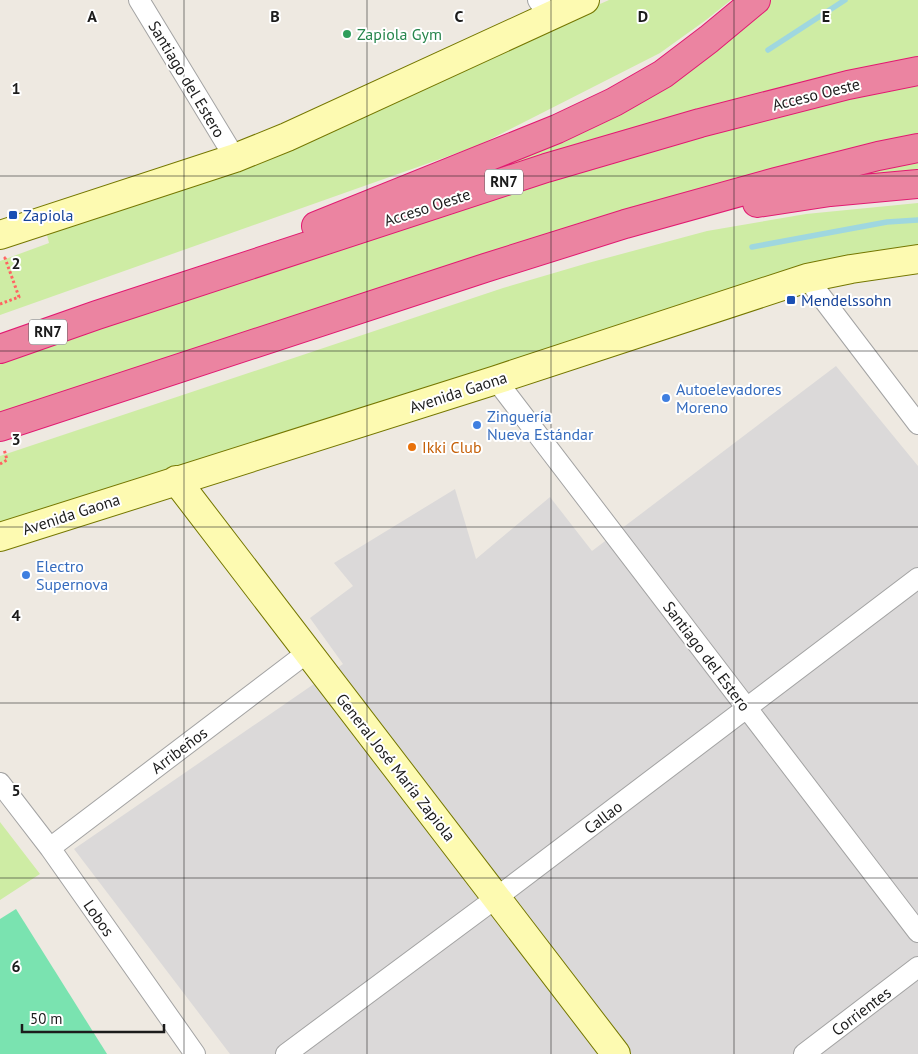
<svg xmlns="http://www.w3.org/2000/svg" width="918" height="1054" font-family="'PT Sans',sans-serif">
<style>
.residential{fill:#dbd9d9}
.grass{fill:#ceeca4}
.pitch{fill:#7ae3b0}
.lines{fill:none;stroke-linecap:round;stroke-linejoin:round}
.stream{stroke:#9fd7df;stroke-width:5.5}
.street-casing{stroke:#a3a3a3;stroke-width:22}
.secondary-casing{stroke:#757700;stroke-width:30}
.highway-casing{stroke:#e11a71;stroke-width:30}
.path{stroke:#ff6362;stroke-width:3;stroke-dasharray:2.5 2.5;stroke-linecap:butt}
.street{stroke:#fff;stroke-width:20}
.secondary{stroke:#fdfab1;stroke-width:28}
.highway{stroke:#eb84a1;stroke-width:28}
.grid{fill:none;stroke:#1c1c1c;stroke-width:1;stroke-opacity:0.55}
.leisure-dot{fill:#2e9e5b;stroke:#fff;stroke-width:2}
.transit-dot{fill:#1a4fb4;stroke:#fff;stroke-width:2}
.shop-dot{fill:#3f7fe0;stroke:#fff;stroke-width:2}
.food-dot{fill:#e8710a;stroke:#fff;stroke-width:2}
.labels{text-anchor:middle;stroke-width:4;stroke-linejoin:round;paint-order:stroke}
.shield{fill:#fff;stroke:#606060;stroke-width:1}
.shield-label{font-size:15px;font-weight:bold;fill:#1c1c1c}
.leisure-label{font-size:16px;fill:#27864d;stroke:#fff;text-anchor:start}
.street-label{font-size:16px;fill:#1c1c1c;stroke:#fff}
.transit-label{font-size:16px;fill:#164399;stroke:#fff;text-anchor:start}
.shop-label{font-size:16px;fill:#366cbe;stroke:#fff;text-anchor:start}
.food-label{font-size:16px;fill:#c56008;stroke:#fff;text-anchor:start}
.grid-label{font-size:16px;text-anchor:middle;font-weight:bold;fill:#1c1c1c;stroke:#fff;stroke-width:4;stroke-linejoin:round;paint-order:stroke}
</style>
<rect width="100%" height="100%" fill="#eee9e1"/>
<path class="residential" d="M 836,366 L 918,466 L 918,1054 L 230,1054 L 74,849 L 343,664 L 310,618 L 353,586 L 334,563 L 455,489 L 476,559 L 550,497 L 592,551 Z"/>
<path class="grass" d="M 609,0 L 731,0 L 706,20 L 660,53 L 477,146 L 0,315 L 0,261 L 49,243 L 46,231 L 550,26 Z
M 756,0 L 918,0 L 918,184 L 830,192 L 625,224 L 0,427 L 0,349 L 97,315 L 557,129 Z
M 918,203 L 918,252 L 0,527 L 0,456 L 503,288 L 588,263 L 707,231 L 806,214 Z
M 0,822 L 40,874 L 0,900 Z"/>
<path class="pitch" d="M 16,909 L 107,1054 L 0,1054 L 0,919 Z"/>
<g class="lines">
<path class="stream" d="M 768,50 L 845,0
M 752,247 L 887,222 L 918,220"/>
<defs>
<path id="street" d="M 139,0 L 235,158
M 538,0 L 549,16
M 807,278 L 918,424
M 496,380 L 918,932
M 0,783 L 50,848 L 195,1054
M 50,848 L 308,652
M 286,1054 L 496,898 L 918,578
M 804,1054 L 918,967"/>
<path id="secondary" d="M 0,235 L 235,158 L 287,137 L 585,0
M 176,480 L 616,1054
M 0,537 L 496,380 L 807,278 L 851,269 L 918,259"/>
<path id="highway" d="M 757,203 L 830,192 L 918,184
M 316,226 L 557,129 L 614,102 L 663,74 L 709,39 L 756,0
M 0,349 L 97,315 L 546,168 L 700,123 L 848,85 L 918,71
M 0,427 L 485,268 L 625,224 L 776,182 L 878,156 L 918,148"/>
</defs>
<use href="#street" class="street-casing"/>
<use href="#secondary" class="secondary-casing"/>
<use href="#highway" class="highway-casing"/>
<path class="path" d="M 0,304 L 19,297 L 5,258 L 6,258
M 0,464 L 7,460 L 4,449"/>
<use href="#street" class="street"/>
<use href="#secondary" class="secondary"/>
<use href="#highway" class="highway"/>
</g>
<path class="grid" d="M 184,0 L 184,1054M 367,0 L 367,1054M 551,0 L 551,1054M 734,0 L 734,1054M 0,176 L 918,176M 0,351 L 918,351M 0,527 L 918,527M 0,703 L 918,703M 0,878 L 918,878"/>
<circle class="leisure-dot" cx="347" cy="34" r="5"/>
<g class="transit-dot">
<rect x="8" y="210" width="10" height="10" rx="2.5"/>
<rect x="786" y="295" width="10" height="10" rx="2.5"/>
</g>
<g class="shop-dot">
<circle cx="666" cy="398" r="5"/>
<circle cx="477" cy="425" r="5"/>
<circle cx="26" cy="575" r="5"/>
</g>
<circle class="food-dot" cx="412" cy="447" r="5"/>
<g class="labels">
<g class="shield">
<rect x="485" y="169.5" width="38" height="25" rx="4"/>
<rect x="29" y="319.5" width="38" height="25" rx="4"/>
</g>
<g class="shield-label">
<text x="504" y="187">RN7</text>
<text x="48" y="337">RN7</text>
</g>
<g class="leisure-label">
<text x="357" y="40">Zapiola Gym</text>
</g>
<g class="street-label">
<text transform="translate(187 79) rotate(59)" y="6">Santiago del Estero</text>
<text transform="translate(816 94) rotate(-14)" y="6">Acceso Oeste</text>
<text transform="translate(427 207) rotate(-18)" y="6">Acceso Oeste</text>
<text transform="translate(458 392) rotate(-18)" y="6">Avenida Gaona</text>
<text transform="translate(71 514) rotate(-18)" y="6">Avenida Gaona</text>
<text transform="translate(707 656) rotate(53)" y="6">Santiago del Estero</text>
<text transform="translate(179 750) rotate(-37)" y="6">Arribeños</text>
<text transform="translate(396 767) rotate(52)" y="6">General José María Zapiola</text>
<text transform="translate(603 817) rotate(-37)" y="6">Callao</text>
<text transform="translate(99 918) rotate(55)" y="6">Lobos</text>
<text transform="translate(861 1011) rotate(-37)" y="6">Corrientes</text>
</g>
<g class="transit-label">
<text x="23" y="221">Zapiola</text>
<text x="801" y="306">Mendelssohn</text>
</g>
<g class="shop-label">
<text x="676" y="395">Autoelevadores<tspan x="676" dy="18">Moreno</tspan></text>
<text x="487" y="422">Zinguería<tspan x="487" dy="18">Nueva Estándar</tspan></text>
<text x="36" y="572">Electro<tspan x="36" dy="18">Supernova</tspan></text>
</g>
<g class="food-label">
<text x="422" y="453">Ikki Club</text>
</g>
</g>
<g class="grid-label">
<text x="92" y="22">A</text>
<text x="275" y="22">B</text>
<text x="459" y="22">C</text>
<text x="643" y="22">D</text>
<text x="826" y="22">E</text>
<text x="16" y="94">1</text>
<text x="16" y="269">2</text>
<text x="16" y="445">3</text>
<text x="16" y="621">4</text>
<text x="16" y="796">5</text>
<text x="16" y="972">6</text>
</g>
<path d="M22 1024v8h142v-8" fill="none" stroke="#1c1c1c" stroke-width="2.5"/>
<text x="30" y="1024" font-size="15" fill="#1c1c1c" stroke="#ffffff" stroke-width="4" paint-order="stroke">50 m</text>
</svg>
